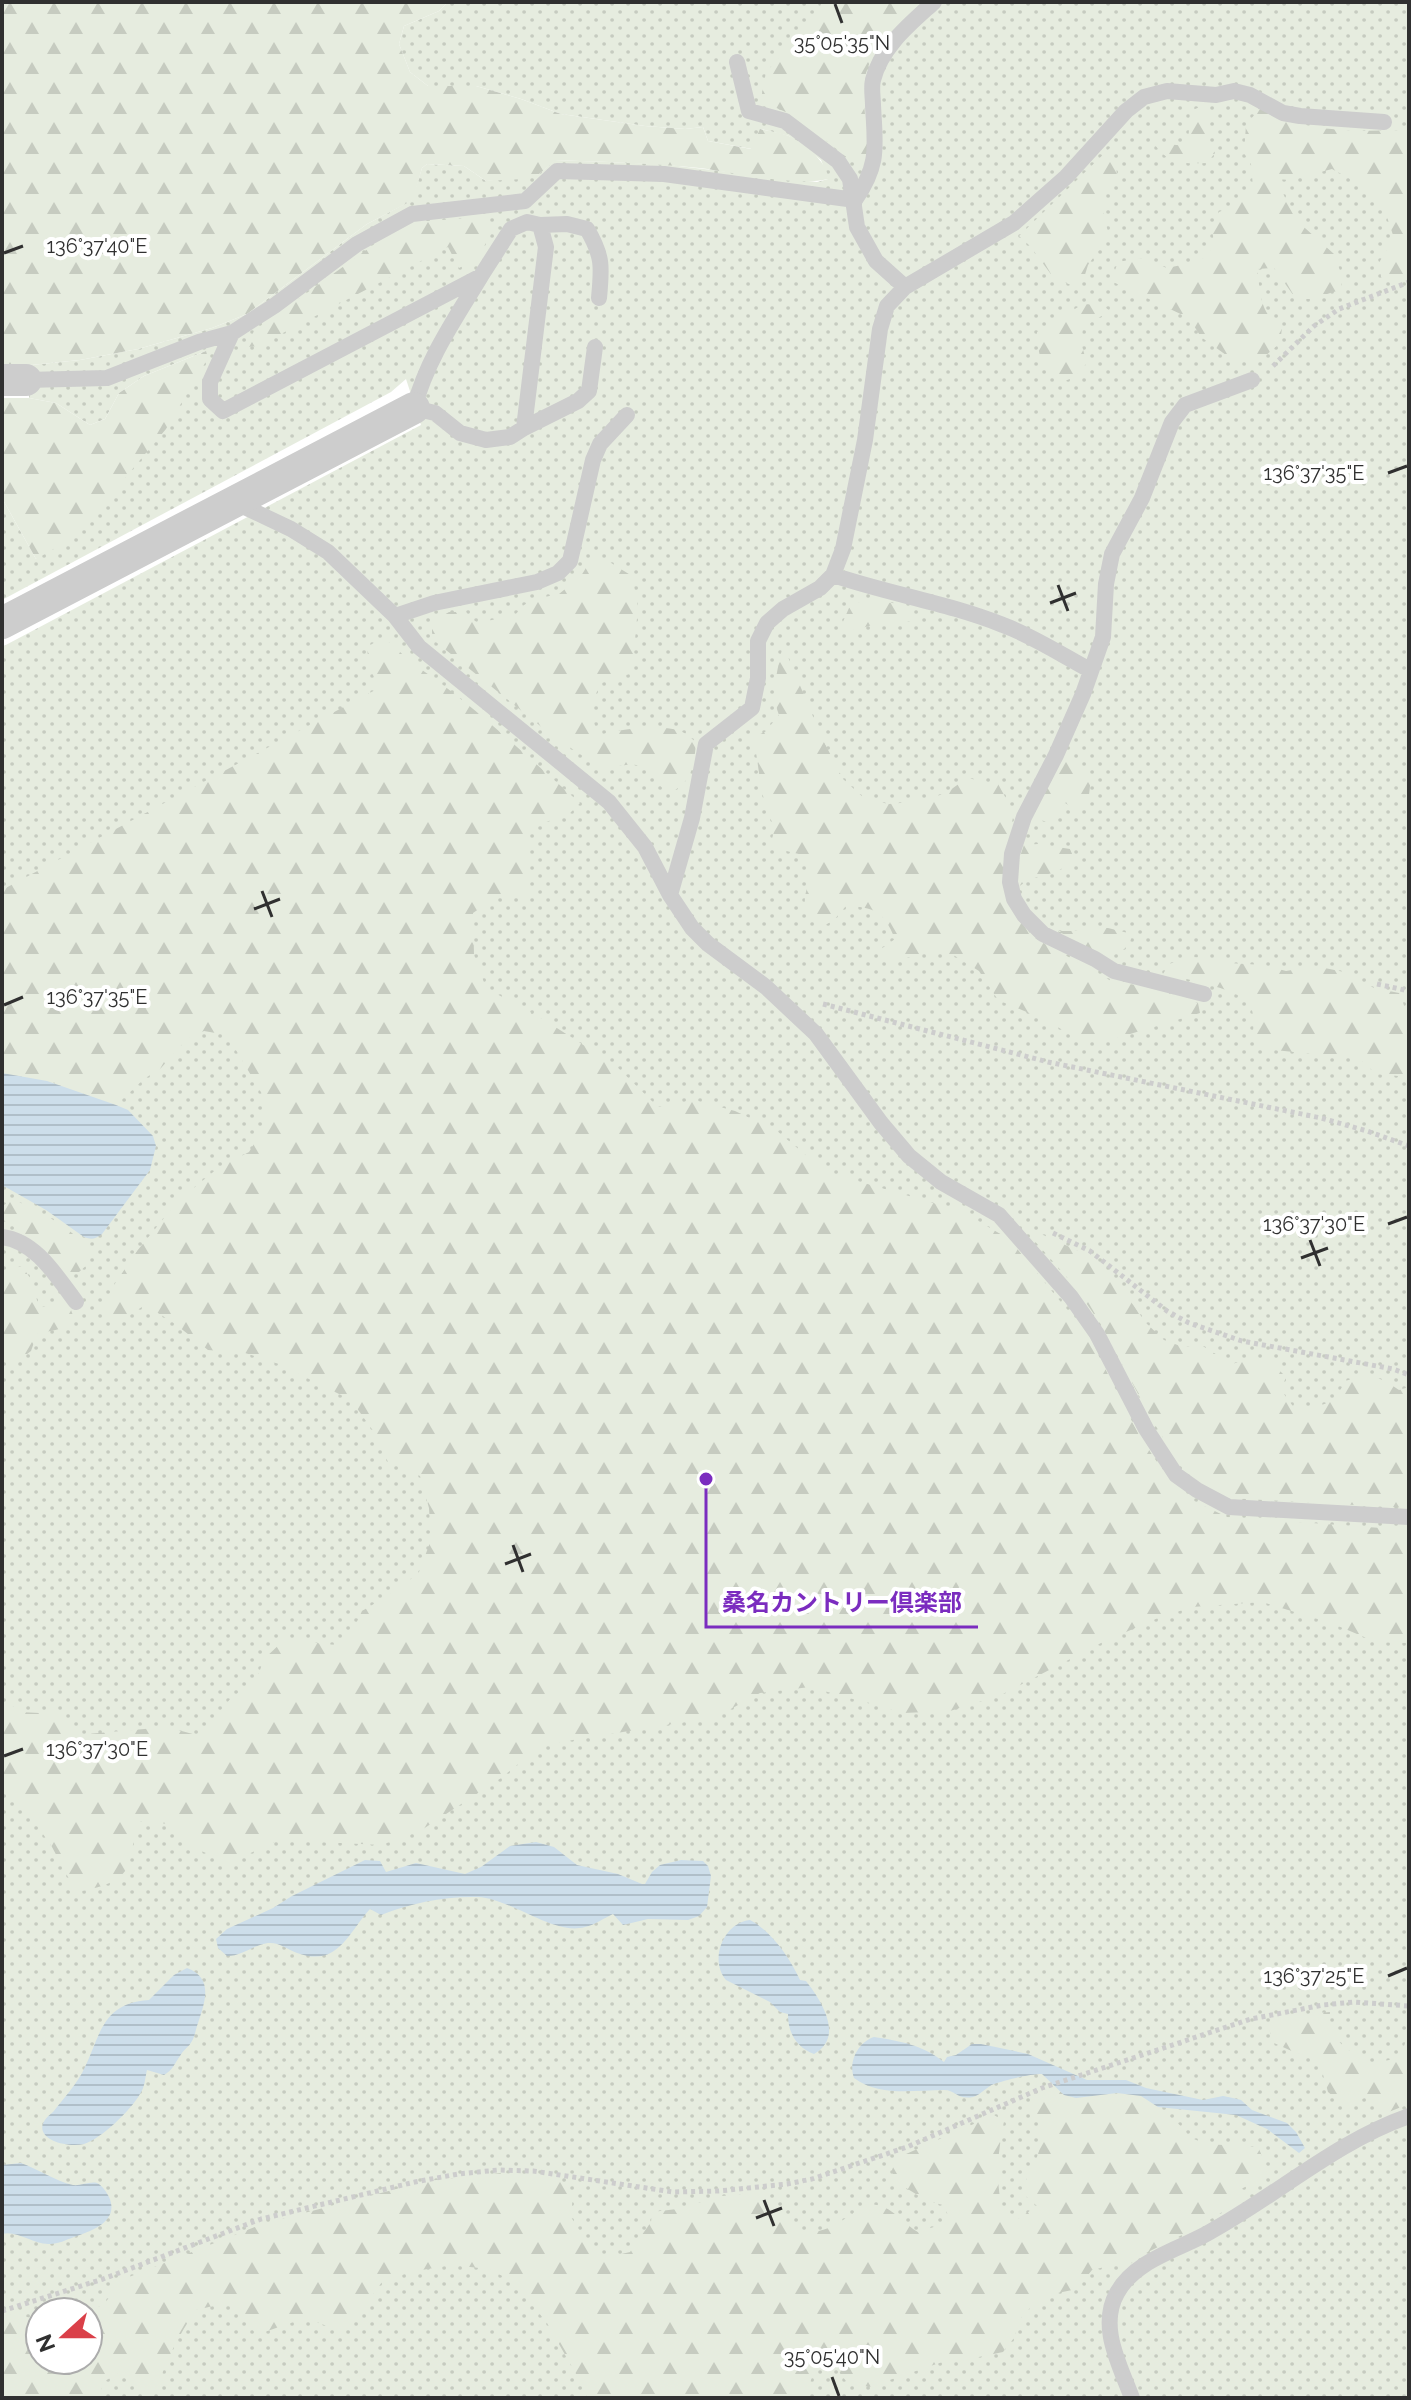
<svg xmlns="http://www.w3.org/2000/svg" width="1411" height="2400" font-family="Raleway,'Noto Sans JP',sans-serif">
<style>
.grass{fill:url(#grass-dots);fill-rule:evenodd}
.forest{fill:url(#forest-firs)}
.water{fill:url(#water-rules)}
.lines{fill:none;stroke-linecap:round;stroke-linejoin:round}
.path{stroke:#cdcdcd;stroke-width:5;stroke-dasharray:4 4;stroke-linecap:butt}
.service{stroke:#cdcdcd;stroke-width:16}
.minor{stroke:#cdcdcd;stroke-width:32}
.ticks{fill:none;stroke:#303030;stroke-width:3}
.ticks-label{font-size:20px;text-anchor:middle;fill:#303030;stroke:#fff;stroke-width:8;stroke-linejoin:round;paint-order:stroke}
.leader{fill:none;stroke:#7b2cbf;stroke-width:3}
.callout-dot{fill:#7b2cbf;stroke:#fff;stroke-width:3}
.callout-label{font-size:24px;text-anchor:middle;font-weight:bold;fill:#7b2cbf;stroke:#fff;stroke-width:8;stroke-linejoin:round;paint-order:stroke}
</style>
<defs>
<pattern id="grass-dots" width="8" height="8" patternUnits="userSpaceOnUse" patternTransform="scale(2)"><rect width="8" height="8" fill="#e6ecdf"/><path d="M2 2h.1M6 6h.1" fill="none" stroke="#c6cbc0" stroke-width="1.8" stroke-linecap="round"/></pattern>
<pattern id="forest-firs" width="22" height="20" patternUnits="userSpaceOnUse" patternTransform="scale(2)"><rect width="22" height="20" fill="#e6ecdf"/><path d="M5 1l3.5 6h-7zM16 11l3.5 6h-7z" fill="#c6cbc0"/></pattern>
<pattern id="water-rules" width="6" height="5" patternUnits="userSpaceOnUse" patternTransform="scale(2)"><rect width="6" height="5" fill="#cddeea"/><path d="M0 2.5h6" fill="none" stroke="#b0bfc9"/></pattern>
</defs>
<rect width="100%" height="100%" fill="#fff"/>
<path class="grass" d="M 448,2 L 1409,2 L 1409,2398 L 2,2398 L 2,647 L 421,425 L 406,379 L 391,392 L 2,600 L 2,498 L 36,559 L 206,351 L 144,376 L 119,393 L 105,419 L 90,425 L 56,403 L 29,398 L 31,365 L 80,360 L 138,349 L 212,328 L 247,314 L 367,224 L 412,200 L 422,168 L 427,164 L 464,166 L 486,181 L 539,174 L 555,160 L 661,164 L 817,182 L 828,179 L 821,160 L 789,136 L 761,129 L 752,149 L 708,141 L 703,127 L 685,129 L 645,126 L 561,114 L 521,99 L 476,86 L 428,86 L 410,72 L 399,44 L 404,26 L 439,11 ZM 40,2312 L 88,2312 L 88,2360 L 40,2360 Z"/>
<path class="forest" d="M 2,2 L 448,2 L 439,11 L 404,26 L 399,44 L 410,72 L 428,86 L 476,86 L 521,99 L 561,114 L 645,126 L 685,129 L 703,127 L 708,141 L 751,149 L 760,129 C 769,131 778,132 786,135 C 801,140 829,163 828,179 C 797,187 733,172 699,168 C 651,163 603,162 556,160 L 539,174 L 524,179 L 486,181 L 464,166 L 427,164 L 422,168 L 413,200 L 367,224 L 247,314 L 212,328 L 138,349 L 80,360 L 31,365 L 2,365 Z
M 822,2 L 926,2 C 911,18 875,48 868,67 C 859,89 866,125 871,147 L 863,161 L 845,156 L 797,117 L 772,106 L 762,94 L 766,72 L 815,18 Z
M 1200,107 L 1209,111 L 1210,144 L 1215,153 L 1207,163 C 1185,164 1166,164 1154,143 L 1188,146 L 1190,111 Z
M 1260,108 C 1303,134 1361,131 1409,130 L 1409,279 L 1381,277 L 1380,261 L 1394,238 L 1383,205 L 1358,183 L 1332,169 L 1290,180 L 1276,179 L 1296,220 L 1334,254 L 1343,279 L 1340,290 L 1311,299 L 1296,299 L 1274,268 L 1257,269 C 1261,294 1259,313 1282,328 L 1280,343 L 1264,357 L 1248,363 L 1226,355 L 1201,337 L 1189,318 L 1111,281 L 1118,262 L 1140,258 L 1167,268 L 1196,262 L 1207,256 L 1214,244 L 1212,228 L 1219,212 L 1233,206 L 1253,187 L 1251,164 L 1244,153 L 1246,125 Z
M 1110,148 C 1119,172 1121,179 1103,197 L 1103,212 L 1109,236 L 1088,265 L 1083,281 L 1073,286 L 1053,277 L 1030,246 L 1019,236 Z
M 484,217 L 490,223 L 491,234 L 477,259 L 459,268 L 448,247 L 258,346 L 247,347 L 254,331 L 376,243 L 412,222 Z
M 1083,304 L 1102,305 L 1110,311 L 1083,327 L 1081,343 L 1087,363 L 1075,377 L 1062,382 C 1041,368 1038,357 1037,332 Z
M 206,351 L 208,358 L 166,429 L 84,527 L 66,542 L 36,559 L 2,498 L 2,398 L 29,398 L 56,403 L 90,425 L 105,419 L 119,393 L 144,376 Z
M 592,558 L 608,561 L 632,576 L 638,607 L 632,673 L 601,683 C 592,700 588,718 600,735 C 621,729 659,724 680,731 C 686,733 691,738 696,742 C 694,766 692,782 670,793 C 660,788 659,783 653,774 C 642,759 619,766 603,769 L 554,737 L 436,642 L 432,633 L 432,622 L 449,612 L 466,612 L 472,619 L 478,623 L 515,615 L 524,605 L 535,599 L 559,594 L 581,576 Z
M 863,600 L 902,604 L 914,612 L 912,620 C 898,627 887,622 872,625 C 863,628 856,630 846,631 L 842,624 L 849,608 Z
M 382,638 C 396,645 403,657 415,665 C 474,705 526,756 580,803 L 569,814 L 529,828 L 527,897 L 496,897 L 473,913 L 474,955 L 486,988 L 546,1021 L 616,1066 L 658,1107 L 694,1100 L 735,1111 L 777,1131 L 826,1172 L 961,1211 L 1009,1239 L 1088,1335 L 1139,1435 L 1169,1480 L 1194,1501 L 1227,1517 L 1409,1530 L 1409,1643 L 1376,1642 L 1331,1623 L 1262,1602 L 1192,1607 L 1158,1618 L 1101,1643 L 1001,1695 L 950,1711 L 903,1713 L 810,1687 L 760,1693 L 716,1717 L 542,1745 L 501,1778 L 420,1831 L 381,1845 L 279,1840 L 229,1863 L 199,1850 L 168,1824 L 141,1821 C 133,1838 134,1843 130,1860 C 125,1883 97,1888 76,1892 L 52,1847 L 27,1811 L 2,1789 L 2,1702 L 9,1703 L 20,1712 L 59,1714 L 76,1735 L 167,1727 L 200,1736 L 231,1698 L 256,1681 L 264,1659 L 283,1641 L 305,1639 L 321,1644 L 340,1645 L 355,1626 L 362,1611 L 399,1589 L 419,1572 L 431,1540 L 429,1508 L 420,1476 L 388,1462 L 374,1432 L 351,1400 L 279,1364 L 245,1353 L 208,1350 L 174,1323 L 145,1305 L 122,1320 L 106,1321 L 102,1314 L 112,1288 L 137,1251 L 178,1201 L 218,1168 L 249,1152 L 264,1128 L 265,1099 L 227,1035 L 204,1031 L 187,1039 L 161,1068 L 144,1079 L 116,1105 L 47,1081 L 2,1073 L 2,890 L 379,688 L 369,666 L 367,647 Z
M 783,645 L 822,738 L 843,779 L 865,799 L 889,804 L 922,801 L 946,793 L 967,778 L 998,784 L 1014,813 L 1004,858 L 1019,919 L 1033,937 L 1113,982 L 1152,987 L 1198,1003 L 1200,1013 L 1110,1040 L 1077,1039 L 1048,1021 L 998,1000 L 979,971 L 955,956 L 933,950 L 893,962 L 881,949 L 895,939 C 884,911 874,907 846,906 L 834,920 L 820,928 C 787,897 820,887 807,856 L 770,847 L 775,827 C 759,802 760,766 753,737 L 765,732 L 779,715 C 770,693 778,668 783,645 Z
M 1064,756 L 1091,777 L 1089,795 L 1081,813 L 1065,803 L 1056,816 L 1048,822 L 1032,818 Z
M 1038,844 L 1070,849 L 1075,861 L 1056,872 L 1030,879 L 1018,887 L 1018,862 L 1024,845 Z
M 1091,928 L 1108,928 L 1132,934 C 1130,949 1119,953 1106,958 L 1058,931 L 1072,931 Z
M 1190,957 L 1210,958 L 1227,963 L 1264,965 L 1286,971 L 1315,966 L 1344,972 L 1374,988 L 1399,993 C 1411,1016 1409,1050 1409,1077 L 1376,1074 L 1360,1059 L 1266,1049 L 1253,1037 C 1253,1026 1256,1011 1247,1001 C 1233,988 1183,978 1163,974 L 1169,964 Z
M 13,1199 C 41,1213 71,1225 89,1252 L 88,1264 L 79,1272 L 64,1272 C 48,1249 26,1234 2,1219 L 4,1205 Z
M 1041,1234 L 1094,1258 L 1119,1285 L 1146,1323 L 1164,1340 L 1183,1347 L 1201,1345 L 1232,1364 L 1246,1360 L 1268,1359 L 1286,1377 L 1281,1390 L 1295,1409 C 1320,1407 1334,1406 1345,1381 C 1370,1373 1377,1375 1399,1390 L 1409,1387 L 1409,1508 L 1229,1498 L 1201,1485 L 1179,1464 L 1151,1418 L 1100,1323 L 1073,1284 L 1032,1238 Z
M 22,1266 L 32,1281 L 39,1308 L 60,1302 L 71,1310 L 75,1321 C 62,1331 51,1330 37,1334 L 31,1351 L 19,1360 L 2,1357 L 2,1272 Z
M 1330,2012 C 1327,2040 1349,2051 1370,2064 L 1389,2060 L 1402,2053 L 1409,2030 L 1409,2104 L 1386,2113 L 1376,2099 L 1369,2096 L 1354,2102 L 1340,2102 L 1328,2092 L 1320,2064 L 1315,2058 L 1296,2053 L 1274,2043 L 1267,2023 L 1285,2016 Z
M 1054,2087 C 1073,2104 1096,2093 1119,2094 C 1128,2094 1137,2095 1146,2097 C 1156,2111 1182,2121 1189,2137 L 1206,2144 L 1258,2147 L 1268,2169 L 1261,2179 L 1241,2189 L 1236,2204 L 1192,2230 L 1144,2254 L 1129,2265 L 1113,2265 L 1092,2270 L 1077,2289 L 1048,2295 L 1031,2307 L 1019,2320 L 1014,2338 L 1003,2352 L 969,2359 L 954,2358 L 869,2387 L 846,2381 L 829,2359 L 816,2367 L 804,2398 L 587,2398 L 584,2388 L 547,2323 L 531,2303 L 510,2280 L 489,2269 L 451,2265 L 410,2272 L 382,2282 L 349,2327 L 327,2326 L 313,2321 L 296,2321 L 256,2335 L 242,2311 L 226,2303 L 196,2310 C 178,2336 165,2362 156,2392 L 139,2389 L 119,2373 L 103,2382 L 100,2398 L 2,2398 L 2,2317 L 14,2313 L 40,2321 L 40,2360 L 88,2360 L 89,2313 L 106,2302 L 119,2281 L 262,2224 L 427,2181 L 502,2173 L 559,2179 L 573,2194 L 571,2217 L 586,2241 L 605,2258 L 630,2252 L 651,2222 L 652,2212 L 677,2209 L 722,2196 L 762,2192 C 791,2226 804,2248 849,2216 C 858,2210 865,2203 877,2205 C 893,2208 904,2224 918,2232 L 940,2225 L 948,2215 L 943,2205 L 927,2201 L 895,2181 L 892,2170 L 897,2158 L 994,2115 L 1004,2121 C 998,2153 994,2182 1004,2213 L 1018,2219 L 1037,2206 L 1021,2192 C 1036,2155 1051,2146 1032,2106 L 1041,2093 Z"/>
<path class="water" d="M 2,1073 L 47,1081 L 116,1105 L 128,1110 L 153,1136 L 156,1146 L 150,1170 L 102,1234 C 95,1239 92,1240 84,1237 L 46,1210 L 2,1185 Z
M 536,1842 L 554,1847 L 577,1865 L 618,1874 L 642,1884 L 645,1884 L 652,1872 L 660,1865 L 681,1860 L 703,1861 L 708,1866 L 711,1876 L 707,1907 L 699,1916 L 688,1920 L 648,1919 L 623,1925 L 613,1914 C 604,1918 595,1925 585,1927 C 554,1936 512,1899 478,1897 C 445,1896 411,1903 381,1915 L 370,1909 C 348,1933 338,1968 297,1953 C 287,1949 279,1942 268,1943 C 253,1945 242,1956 227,1956 L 218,1948 L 216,1939 L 227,1929 L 273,1908 L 292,1896 L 365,1860 L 380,1861 L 386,1872 L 416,1863 L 465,1874 L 481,1867 L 510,1846 Z
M 750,1920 C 771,1931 790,1958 800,1980 L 806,1981 C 821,2000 845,2037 814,2054 C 796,2047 788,2033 788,2014 L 780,2012 L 770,2002 L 726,1980 C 709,1960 723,1923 750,1920 Z
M 187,1968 C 214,1978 205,2002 198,2023 C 196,2028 195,2036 192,2041 C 189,2047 183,2050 180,2056 C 174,2064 173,2070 164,2075 L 147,2070 C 145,2078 145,2087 140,2094 C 131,2110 101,2139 84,2144 C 63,2149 23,2135 53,2112 C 64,2098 78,2083 85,2067 C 101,2033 103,2003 149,2000 L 174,1975 Z
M 874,2037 C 900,2041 923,2045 944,2062 L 947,2057 L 956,2055 L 972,2044 L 981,2044 L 1028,2054 L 1087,2080 L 1126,2080 L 1146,2088 L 1203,2100 L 1223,2096 L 1233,2098 L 1241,2100 L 1252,2110 L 1287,2123 L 1296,2132 L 1305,2148 L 1299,2153 L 1267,2129 L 1236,2115 L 1158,2107 L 1141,2096 L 1117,2093 L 1076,2098 L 1064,2095 L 1042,2074 C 1030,2074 1005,2080 994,2084 C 986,2087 982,2094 973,2097 C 957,2100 956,2090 944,2090 C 913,2090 880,2097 854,2078 C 848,2062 858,2042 874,2037 Z
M 21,2163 C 38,2169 55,2181 73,2185 C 81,2186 90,2181 97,2183 C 102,2185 107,2193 109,2197 C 120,2221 92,2231 74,2237 C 66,2240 58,2244 50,2244 C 33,2245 18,2230 2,2234 L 2,2165 Z"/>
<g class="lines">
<path class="path" d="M 1273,366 L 1314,326 L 1339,309 L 1409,282
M 1377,984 L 1409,991
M 823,1004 L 1048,1062 L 1321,1118 L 1367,1131 L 1409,1146
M 1053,1233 L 1090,1251 L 1167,1311 L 1189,1323 L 1242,1341 L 1393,1369 L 1409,1375
M 2,2311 L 103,2279 L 261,2219 L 415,2182 L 458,2174 L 498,2170 L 533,2171 L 673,2192 L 719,2191 L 787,2184 L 812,2179 L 907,2147 L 1042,2088 L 1251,2019 L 1323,2005 L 1354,2002 L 1409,2006"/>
<path class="service" d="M 737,62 L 749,111 L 785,121 L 838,161 L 850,179 L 857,227 L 876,261 L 905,287
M 540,225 L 567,224 L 587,229 C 603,256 602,267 599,298
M 232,333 L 210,382 L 210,399 L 223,411 L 481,276 L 511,229 L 527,222 L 540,225 L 546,247 L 524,428 L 510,437 L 486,440 L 460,433 L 435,413 L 414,408 C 427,359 455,319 481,276
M 26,380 L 107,378 L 199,342 L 232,333 L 274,306 L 357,244 L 412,214 L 525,201 L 557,171 L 664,174 L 855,200 C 880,164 875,146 873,105 C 873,97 871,88 873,80 C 881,47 910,24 934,2
M 524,428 L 578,401 L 589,391 L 595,347
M 234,502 L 291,529 L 328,552 L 395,616 L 419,647 L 609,802 L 645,847 L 670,895 L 692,928 L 708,944 L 766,987 L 816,1034 L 881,1123 L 909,1156 L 941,1182 L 999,1215 L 1071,1297 L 1097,1334 L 1146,1429 L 1176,1475 L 1197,1490 L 1229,1507 L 1409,1517
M 833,575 C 889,594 948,603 1003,625 C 1033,636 1062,655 1090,670
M 395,616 L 434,603 L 537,582 L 558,573 L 570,561 L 593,460 L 600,444 L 627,415
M 670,895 L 692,818 L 706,744 L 752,708 L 758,678 L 758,641 L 767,623 L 783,609 L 820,588 L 833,575 L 843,549 L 865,440 L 880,329 L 887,306 L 905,287 L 1014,223 L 1066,177 L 1126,111 L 1144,97 L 1167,91 L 1216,95 L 1234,91 L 1250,95 L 1283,113 L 1300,116 L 1384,122
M 1204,994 L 1114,971 L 1095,959 L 1043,934 L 1024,915 L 1014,899 L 1010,882 L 1012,854 L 1024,817 L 1056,755 L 1083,694 L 1103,637 L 1106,584 L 1112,554 L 1142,498 L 1172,422 L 1185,405 L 1252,380
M 2,1237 C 36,1241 57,1277 76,1302
M 1132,2398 C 1120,2365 1098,2327 1117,2293 C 1135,2260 1178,2250 1208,2233 C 1276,2196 1335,2142 1409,2116"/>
<path class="minor" d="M 2,380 L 26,380
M 2,623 L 414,408"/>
</g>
<path class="ticks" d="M 835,4 L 842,23M 4,253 L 23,246M 1388,473 L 1407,466M 1058,585 L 1068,611M 1050,603 L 1076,593M 262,891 L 272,917M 254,909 L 280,899M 4,1005 L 23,997M 1388,1224 L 1407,1217M 1310,1240 L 1320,1266M 1301,1258 L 1328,1248M 513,1545 L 523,1572M 505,1564 L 531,1554M 4,1756 L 23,1749M 1388,1976 L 1407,1968M 764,2200 L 774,2226M 756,2218 L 782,2208M 832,2377 L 839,2396"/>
<g class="ticks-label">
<text x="842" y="50">35°05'35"N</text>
<text x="97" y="253">136°37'40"E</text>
<text x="1314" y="480">136°37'35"E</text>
<text x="97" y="1004">136°37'35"E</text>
<text x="1314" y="1231">136°37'30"E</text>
<text x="97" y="1756">136°37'30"E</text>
<text x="1314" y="1983">136°37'25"E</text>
<text x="832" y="2364">35°05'40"N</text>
</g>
<path class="leader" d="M706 1479L706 1627H978"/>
<circle class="callout-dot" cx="706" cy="1479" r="8"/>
<g class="callout-label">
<text x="842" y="1611">桑名カントリー倶楽部</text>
</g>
<rect width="1411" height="2400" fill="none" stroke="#303030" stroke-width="8"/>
<g transform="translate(64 2336) rotate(249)"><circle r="38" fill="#ffffff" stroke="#acacac" stroke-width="2"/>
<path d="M0-6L14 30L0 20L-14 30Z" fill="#da4049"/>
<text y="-12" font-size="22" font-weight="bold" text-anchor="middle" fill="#303030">N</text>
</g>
</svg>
